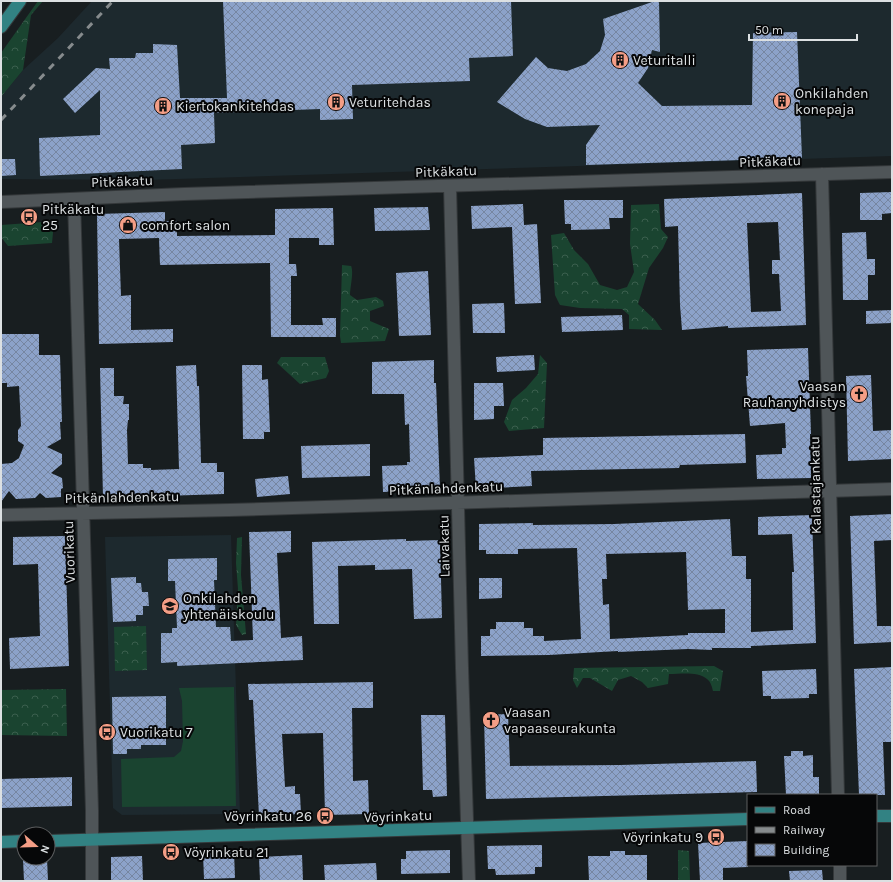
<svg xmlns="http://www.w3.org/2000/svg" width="893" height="882" font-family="Karla,sans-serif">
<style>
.built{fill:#1d292e}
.forest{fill:url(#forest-crowns)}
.pitch{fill:#1a4430}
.building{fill:url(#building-cross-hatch);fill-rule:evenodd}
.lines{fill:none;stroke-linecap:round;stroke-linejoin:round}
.minor-casing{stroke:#34383a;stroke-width:14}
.major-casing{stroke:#34383a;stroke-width:14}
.minor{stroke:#4f5558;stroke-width:12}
.major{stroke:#328283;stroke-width:12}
.rail{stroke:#868b8d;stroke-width:3;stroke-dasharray:7 7;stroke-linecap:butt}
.labels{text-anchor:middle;stroke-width:4;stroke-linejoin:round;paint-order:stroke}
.poi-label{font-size:14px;fill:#dce0e2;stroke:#060708;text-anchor:start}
.street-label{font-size:14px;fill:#dce0e2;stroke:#060708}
</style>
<defs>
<pattern id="forest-crowns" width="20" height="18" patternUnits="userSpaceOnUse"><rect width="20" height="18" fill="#1a4430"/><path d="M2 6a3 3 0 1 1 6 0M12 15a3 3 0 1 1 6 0" fill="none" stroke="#3b5f4e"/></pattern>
<pattern id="building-cross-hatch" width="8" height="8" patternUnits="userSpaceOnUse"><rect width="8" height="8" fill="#8ca2c9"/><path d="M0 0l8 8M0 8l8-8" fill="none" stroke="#7686a1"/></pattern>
</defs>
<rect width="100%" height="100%" fill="#181e20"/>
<path class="built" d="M 92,1 L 892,1 L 892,156 L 146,180 L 1,179 L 1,97 L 23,70 L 58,38 Z
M 231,535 L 240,814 L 122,815 L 113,808 L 105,537 Z"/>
<path class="forest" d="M 38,1 L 43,1 L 31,15 L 23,70 L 1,97 L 1,53 Z
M 659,204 L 661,229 L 668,237 L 663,248 L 649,268 L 638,304 L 655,320 L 662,330 L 629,329 L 629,315 L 622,309 L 580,308 L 560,305 L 555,295 L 551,235 L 564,233 L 574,250 L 588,264 L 600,285 L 617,290 L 627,287 L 634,272 L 630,244 L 631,205 Z
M 43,222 L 54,222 L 52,243 L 8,246 L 1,237 L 1,225 Z
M 342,265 L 351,266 C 354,272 350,287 350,295 L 357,300 L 376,297 L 383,301 L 384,306 L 370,311 L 370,321 L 389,329 L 385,341 L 341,343 L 340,336 Z
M 540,355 L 547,363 L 544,428 L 509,431 L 504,422 L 512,400 L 526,388 L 538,374 Z
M 281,357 L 325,357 L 329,371 L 326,378 L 300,384 L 277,363 Z
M 242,537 L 241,575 L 246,634 L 242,635 L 236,625 L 238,589 L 236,563 L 237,538 Z
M 146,626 L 147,670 L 115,671 L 114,627 Z
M 714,666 L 723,671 L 720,691 L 713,691 C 712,687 711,682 707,679 C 698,671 680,674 669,674 L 668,684 L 648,688 L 642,682 L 631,676 L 618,680 L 612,691 L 590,678 L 583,678 L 577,688 L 573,680 L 574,668 Z
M 66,689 L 67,736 L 1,735 L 1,690 Z
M 678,850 L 689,851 L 690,881 L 678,881 Z"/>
<path class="pitch" d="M 234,687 L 236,806 L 122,807 L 121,759 L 174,757 L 181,751 L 183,741 L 182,701 L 179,688 Z"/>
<path class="building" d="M 223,1 L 511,1 L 513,56 L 469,58 L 470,81 L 352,85 L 353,119 L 320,120 L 320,109 L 214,113 L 215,143 L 181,145 L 182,169 L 40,176 L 39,138 L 100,135 L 100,90 L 75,113 L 63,99 L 96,68 L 110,69 L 109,58 L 135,58 L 136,53 L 153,53 L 153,44 L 177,45 L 180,98 L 227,98 Z
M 655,1 L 659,1 L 660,52 L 652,50 L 648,68 L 638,83 L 662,106 L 752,105 L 753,33 L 797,32 L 802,158 L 586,165 L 586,145 L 600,125 L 547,127 L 525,119 L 497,102 L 536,57 L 548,68 L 567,71 L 586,64 L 600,51 L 605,35 L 603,19 Z
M 1,159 L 15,159 L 16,175 L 1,176 Z
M 892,192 L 892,213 L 882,214 L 882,220 L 860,220 L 860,193 Z
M 802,193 L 806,325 L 728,328 L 728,326 L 682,330 L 680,305 L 678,226 L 665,227 L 664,199 ZM 778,222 L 780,260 L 772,260 L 772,274 L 779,274 L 781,311 L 751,312 L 747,223 Z
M 564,200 L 623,200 L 623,218 L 609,218 L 610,229 L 571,230 L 571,224 L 565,224 Z
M 523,204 L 524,225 L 537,224 L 541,303 L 515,304 L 512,227 L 472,229 L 471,206 Z
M 428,207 L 430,230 L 375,231 L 374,208 Z
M 333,208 L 334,245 L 319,245 L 319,238 L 289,238 L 289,264 L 296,264 L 297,276 L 291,276 L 291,325 L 323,325 L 322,318 L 336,318 L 336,337 L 271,337 L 270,263 L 160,265 L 159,238 L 119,239 L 121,296 L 131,295 L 131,330 L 173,329 L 173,342 L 99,344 L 97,214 L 165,212 L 165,221 L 177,221 L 177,236 L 275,235 L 275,209 Z
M 866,232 L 867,259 L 875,259 L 875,275 L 868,275 L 868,300 L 843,300 L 842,233 Z
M 428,271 L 431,335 L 399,336 L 396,273 Z
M 504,303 L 505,333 L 473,333 L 472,304 Z
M 892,310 L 892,323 L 866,324 L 866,311 Z
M 622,315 L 623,330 L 562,332 L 561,317 Z
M 1,334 L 39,334 L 39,355 L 60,355 L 62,422 L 60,422 L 61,439 L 47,447 L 62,454 L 62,464 L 51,473 L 62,478 L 63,488 L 61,489 L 61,497 L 46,498 L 40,493 L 35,498 L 16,499 L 9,491 L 1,502 L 1,464 L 12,463 L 19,458 L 24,445 L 18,441 L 18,430 L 21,426 L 19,386 L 7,387 L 7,383 L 1,383 Z
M 808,348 L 811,434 L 810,434 L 811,478 L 757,479 L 756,455 L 782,454 L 782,448 L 786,448 L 785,423 L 750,426 L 746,376 L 748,376 L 747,350 Z
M 534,355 L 535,370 L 497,372 L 496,357 Z
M 434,360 L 434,383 L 436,383 L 440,489 L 383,492 L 382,466 L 407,465 L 407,462 L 410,462 L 409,424 L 405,425 L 404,394 L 372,394 L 372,362 Z
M 196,365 L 197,386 L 199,386 L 201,463 L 217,463 L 217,472 L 224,472 L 224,494 L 103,498 L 100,368 L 114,368 L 114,396 L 124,396 L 123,404 L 129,404 L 129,420 L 128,420 L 127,430 L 128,464 L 143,464 L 143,468 L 151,468 L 151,470 L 179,469 L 176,366 Z
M 242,365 L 262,365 L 262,380 L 268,379 L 270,432 L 264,432 L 264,439 L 243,439 Z
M 871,375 L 873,431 L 892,430 L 892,459 L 848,461 L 846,376 Z
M 474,383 L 503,383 L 504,406 L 494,406 L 494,419 L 474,420 Z
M 745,434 L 746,463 L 680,465 L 679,468 L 531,471 L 532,486 L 476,489 L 474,458 L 543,455 L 543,438 Z
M 370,444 L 370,476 L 302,478 L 301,446 Z
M 288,476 L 290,494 L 257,497 L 255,479 Z
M 892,514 L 892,540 L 874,541 L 877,626 L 892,626 L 892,642 L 854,644 L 850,516 Z
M 812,515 L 816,643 L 751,646 L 751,648 L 712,648 L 712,650 L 688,649 L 618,652 L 618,651 L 549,655 L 481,656 L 481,636 L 490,636 L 490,629 L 496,629 L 496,622 L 524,622 L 524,628 L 533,628 L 533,636 L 544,636 L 544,641 L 581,639 L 577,548 L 518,549 L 518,554 L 486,554 L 486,550 L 479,550 L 479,524 L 533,523 L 533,525 L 614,524 L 730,519 L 732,556 L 746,556 L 746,579 L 751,579 L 751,632 L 793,630 L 792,572 L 794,572 L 792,534 L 758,535 L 758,517 ZM 686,552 L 688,610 L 725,609 L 725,633 L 688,633 L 688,635 L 610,639 L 609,604 L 603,605 L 602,579 L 607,579 L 606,554 Z
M 291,531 L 291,552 L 277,553 L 281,638 L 302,636 L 303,660 L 177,666 L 177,662 L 161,663 L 161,633 L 172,633 L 172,628 L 177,628 L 175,581 L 168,581 L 168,559 L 217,558 L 217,580 L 214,580 L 216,627 L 230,627 L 231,641 L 253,640 L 249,532 Z
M 65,536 L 69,666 L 10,669 L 9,638 L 40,636 L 38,564 L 13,565 L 13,537 Z
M 406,539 L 406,541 L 440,540 L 442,618 L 414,619 L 412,569 L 375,570 L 375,565 L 338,566 L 339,624 L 314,624 L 312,542 Z
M 136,577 L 136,583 L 141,583 L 142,592 L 148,592 L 149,606 L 143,606 L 143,615 L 136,615 L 136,621 L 113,622 L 111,578 Z
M 479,578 L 502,578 L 502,598 L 479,599 Z
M 892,667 L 892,742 L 883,742 L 885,795 L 859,795 L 854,669 Z
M 816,669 L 817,694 L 809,694 L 809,698 L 771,699 L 771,696 L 763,696 L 762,671 Z
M 373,682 L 373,708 L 352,708 L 353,781 L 368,780 L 369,814 L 325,815 L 323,733 L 282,734 L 285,787 L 295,786 L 295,794 L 300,794 L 301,814 L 259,816 L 253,700 L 249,700 L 248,684 Z
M 166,696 L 166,745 L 141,745 L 141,749 L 127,749 L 127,754 L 113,754 L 112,697 Z
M 508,714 L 510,766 L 620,765 L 756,761 L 757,792 L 486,799 L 484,715 Z
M 421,715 L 445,715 L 447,796 L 433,797 L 432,790 L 423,790 Z
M 791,751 L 803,751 L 803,756 L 813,755 L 813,777 L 819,777 L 819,794 L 786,795 L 784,756 L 791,756 Z
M 72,777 L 72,806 L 1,808 L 1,779 Z
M 748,841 L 748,867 L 723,868 L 723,881 L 700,881 L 698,843 Z
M 542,845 L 542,867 L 535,867 L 535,874 L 496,875 L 495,869 L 488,869 L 487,846 Z
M 450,850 L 450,873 L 401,874 L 401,859 L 406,859 L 406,851 Z
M 610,851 L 625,851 L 625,855 L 647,855 L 647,881 L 589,881 L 588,856 L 610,856 Z
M 234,852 L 235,878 L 204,879 L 203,853 Z
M 302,855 L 303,881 L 260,881 L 259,857 Z
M 142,856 L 143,881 L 111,881 L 111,857 Z
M 47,858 L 48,881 L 24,881 L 23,859 Z
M 376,863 L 377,881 L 325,881 L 324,865 Z
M 822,870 L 823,881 L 790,881 L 789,871 Z"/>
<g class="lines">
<defs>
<path id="minor" d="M 822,174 L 838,795
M 450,186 L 462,668 L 469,881
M 74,199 L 92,811 L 92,881
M 1,202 L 184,194 L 892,172
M 1,515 L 229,510 L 892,489
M 840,865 L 840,881"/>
<path id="major" d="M 1,27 L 20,1
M 876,816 L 892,816
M 48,841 L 748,819
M 1,842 L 24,841"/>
</defs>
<use href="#minor" class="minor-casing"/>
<use href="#major" class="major-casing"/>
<use href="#minor" class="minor"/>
<use href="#major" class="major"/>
<path class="rail" d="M 1,120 L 113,1"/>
</g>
<defs>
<symbol id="building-disc" viewBox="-11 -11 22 22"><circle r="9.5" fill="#f49e86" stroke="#060708"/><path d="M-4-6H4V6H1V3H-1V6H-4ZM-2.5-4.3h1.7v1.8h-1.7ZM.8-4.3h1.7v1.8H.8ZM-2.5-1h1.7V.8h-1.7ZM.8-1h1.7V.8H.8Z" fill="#111"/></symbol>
<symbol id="bus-disc" viewBox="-11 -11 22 22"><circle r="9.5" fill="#f49e86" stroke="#060708"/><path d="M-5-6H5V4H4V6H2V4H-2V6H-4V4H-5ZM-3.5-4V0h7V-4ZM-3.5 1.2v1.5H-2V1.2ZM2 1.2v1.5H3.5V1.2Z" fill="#111"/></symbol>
<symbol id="shop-disc" viewBox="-11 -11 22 22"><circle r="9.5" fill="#f49e86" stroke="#060708"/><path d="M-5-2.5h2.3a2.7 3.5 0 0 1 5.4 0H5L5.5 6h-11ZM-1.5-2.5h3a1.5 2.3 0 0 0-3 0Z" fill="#111"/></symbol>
<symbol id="church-disc" viewBox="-11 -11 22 22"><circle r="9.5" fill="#f49e86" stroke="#060708"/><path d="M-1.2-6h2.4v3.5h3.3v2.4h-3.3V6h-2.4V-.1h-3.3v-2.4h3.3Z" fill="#111"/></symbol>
<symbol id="school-disc" viewBox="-11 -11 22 22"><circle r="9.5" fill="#f49e86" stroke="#060708"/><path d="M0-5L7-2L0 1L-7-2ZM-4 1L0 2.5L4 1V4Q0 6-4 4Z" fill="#111"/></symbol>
</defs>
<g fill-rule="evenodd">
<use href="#building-disc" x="610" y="50" width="20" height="20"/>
<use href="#building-disc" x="772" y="91" width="20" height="20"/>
<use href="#building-disc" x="326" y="92" width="20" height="20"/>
<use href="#building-disc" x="153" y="96" width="20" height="20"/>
<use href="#bus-disc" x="19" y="207" width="20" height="20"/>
<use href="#shop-disc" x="118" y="215" width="20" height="20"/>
<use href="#church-disc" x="849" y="384" width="20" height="20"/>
<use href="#school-disc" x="160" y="596" width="20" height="20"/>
<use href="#church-disc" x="481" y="710" width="20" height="20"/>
<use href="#bus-disc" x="97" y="722" width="20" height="20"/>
<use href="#bus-disc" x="315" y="806" width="20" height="20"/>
<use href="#bus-disc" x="706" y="827" width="20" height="20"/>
<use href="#bus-disc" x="161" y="842" width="20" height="20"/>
</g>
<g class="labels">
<g class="poi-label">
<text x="633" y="65">Veturitalli</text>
<text x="795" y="98">Onkilahden<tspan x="795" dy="16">konepaja</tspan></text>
<text x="349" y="107">Veturitehdas</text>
<text x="176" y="111">Kiertokankitehdas</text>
<text x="42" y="214">Pitkäkatu<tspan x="42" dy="16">25</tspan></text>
<text x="141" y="230">comfort salon</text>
<text x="846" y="391" text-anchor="end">Vaasan<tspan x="846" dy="16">Rauhanyhdistys</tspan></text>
<text x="183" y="603">Onkilahden<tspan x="183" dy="16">yhtenäiskoulu</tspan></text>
<text x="504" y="717">Vaasan<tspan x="504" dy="16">vapaaseurakunta</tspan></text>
<text x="120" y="737">Vuorikatu 7</text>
<text x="312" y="821" text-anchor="end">Vöyrinkatu 26</text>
<text x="703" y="842" text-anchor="end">Vöyrinkatu 9</text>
<text x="184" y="857">Vöyrinkatu 21</text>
</g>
<g class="street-label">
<text transform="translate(770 161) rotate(-2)" y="5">Pitkäkatu</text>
<text transform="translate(446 171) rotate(-2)" y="5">Pitkäkatu</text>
<text transform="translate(122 181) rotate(-2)" y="5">Pitkäkatu</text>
<text transform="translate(815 485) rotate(-91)" y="5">Kalastajankatu</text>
<text transform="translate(446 488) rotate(-2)" y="5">Pitkänlahdenkatu</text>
<text transform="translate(122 497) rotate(-1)" y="5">Pitkänlahdenkatu</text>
<text transform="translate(444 546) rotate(-91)" y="5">Laivakatu</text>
<text transform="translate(69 552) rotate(-92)" y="5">Vuorikatu</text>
<text transform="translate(398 816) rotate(-2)" y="5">Vöyrinkatu</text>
</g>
</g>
<rect width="893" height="882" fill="none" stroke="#dce0e2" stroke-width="4"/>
<rect x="747" y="794" width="130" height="72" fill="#060708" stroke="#5c5e5f"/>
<rect x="755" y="807" width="20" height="6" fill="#328283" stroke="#5c5e5f"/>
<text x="783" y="814" font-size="12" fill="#dce0e2">Road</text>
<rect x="755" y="827" width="20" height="6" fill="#868b8d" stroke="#5c5e5f"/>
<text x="783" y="834" font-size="12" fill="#dce0e2">Railway</text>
<rect x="755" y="844" width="20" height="12" fill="url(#building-cross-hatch)" stroke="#5c5e5f"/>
<text x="783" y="854" font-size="12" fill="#dce0e2">Building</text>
<g transform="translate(36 846) rotate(110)"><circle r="19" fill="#060708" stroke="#5c5e5f"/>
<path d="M0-3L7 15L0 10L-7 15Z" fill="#f49e86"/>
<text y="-6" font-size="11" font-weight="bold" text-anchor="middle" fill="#dce0e2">N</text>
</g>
<path d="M749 34v6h108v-6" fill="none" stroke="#dce0e2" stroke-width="2"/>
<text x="755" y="34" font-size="12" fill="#dce0e2" stroke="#060708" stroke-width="3" paint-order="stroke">50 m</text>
</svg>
